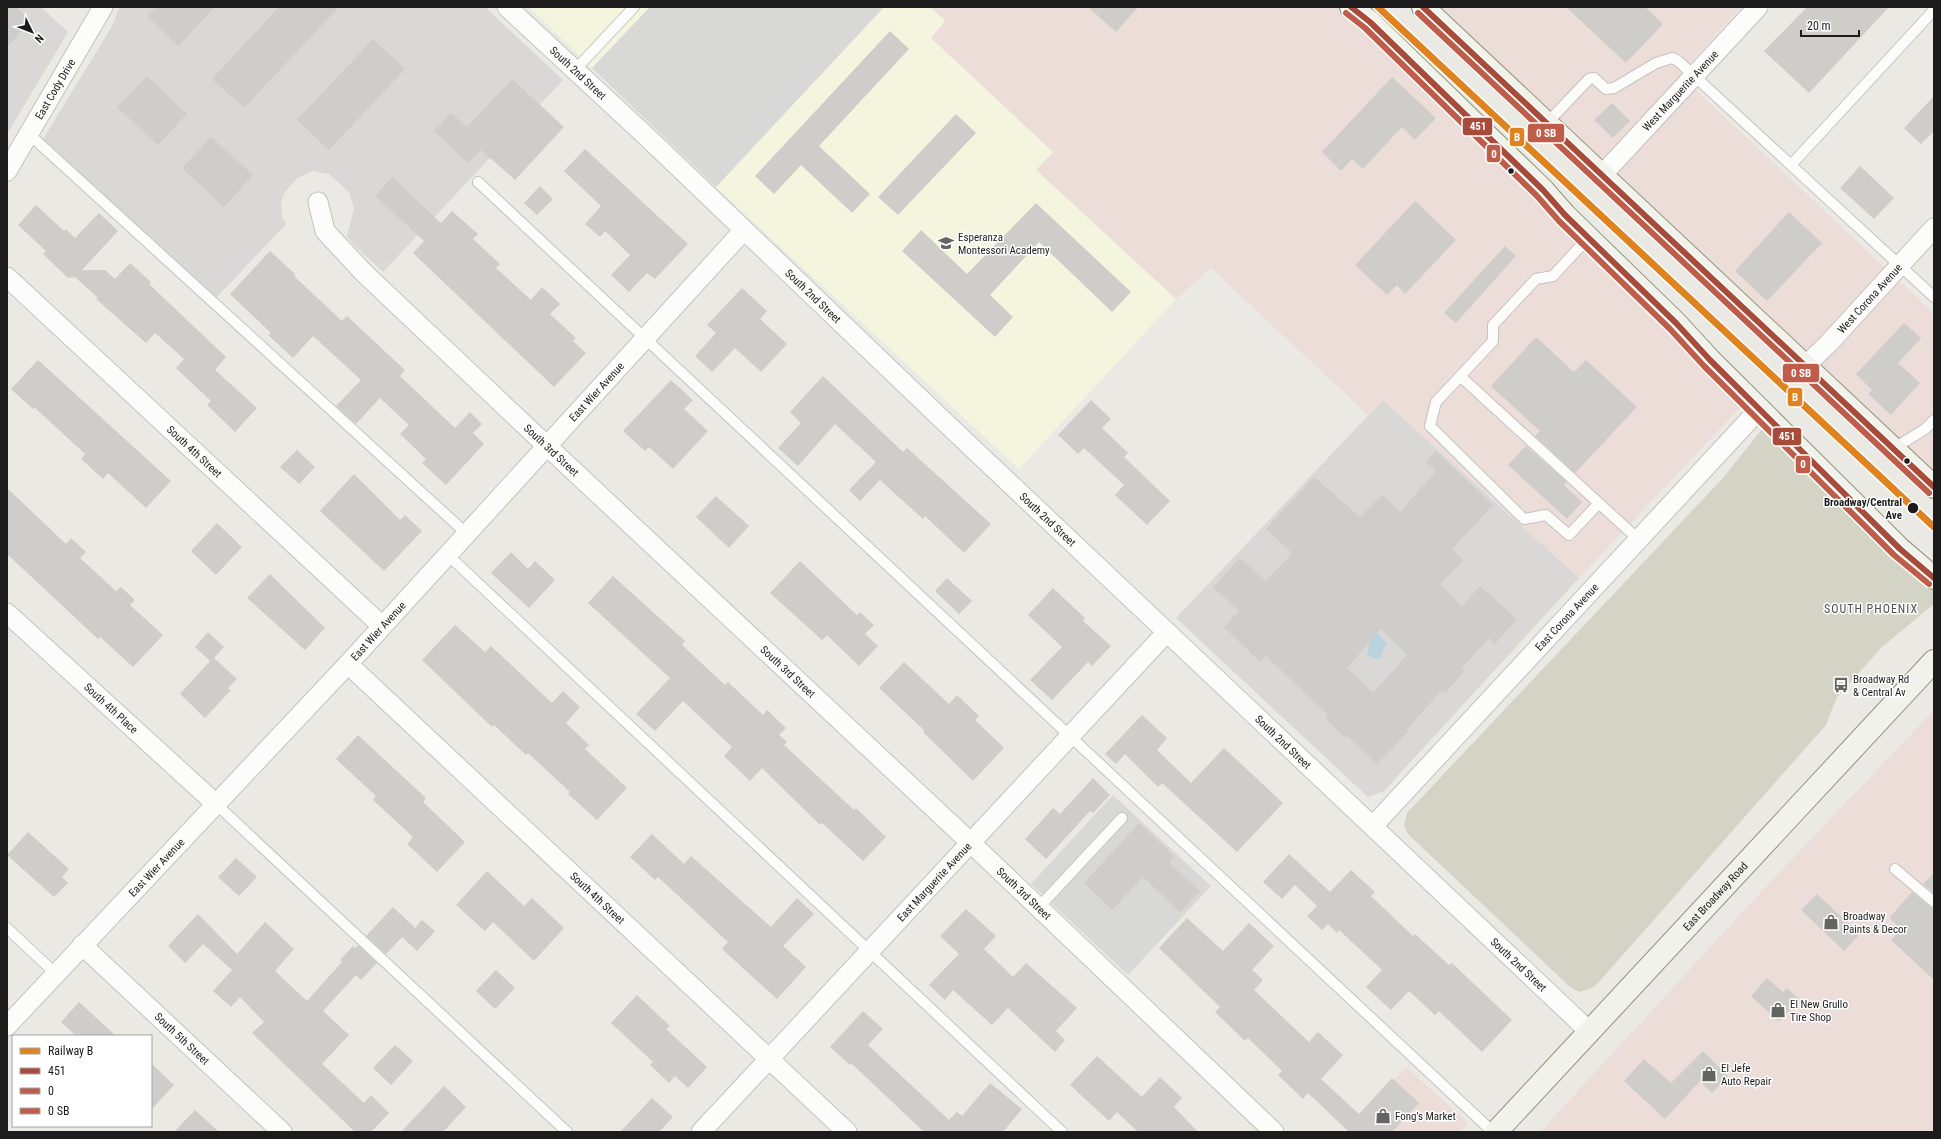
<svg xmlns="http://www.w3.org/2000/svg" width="1941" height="1139" font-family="'Roboto Condensed',sans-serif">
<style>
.residential{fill:#d9d8d6}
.commercial{fill:#ecddd9}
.education{fill:#f3f5de}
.religious{fill:#d8d8d6}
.construction{fill:#d3d3c6}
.water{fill:#b8d3dd}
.building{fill:#cecdc9;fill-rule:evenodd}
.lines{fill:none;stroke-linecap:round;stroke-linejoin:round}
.lane-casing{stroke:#c3c2c0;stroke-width:12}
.street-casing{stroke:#c3c2c0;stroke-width:21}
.secondary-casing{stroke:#90937d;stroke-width:24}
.lane{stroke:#fcfcfb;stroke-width:10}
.street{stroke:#fcfcfb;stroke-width:19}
.secondary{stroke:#f1f2e9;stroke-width:22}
.bus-1-casing{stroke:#fff;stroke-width:9}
.bus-2-casing{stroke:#fff;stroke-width:9}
.bus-3-casing{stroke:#fff;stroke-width:9}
.bus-1{stroke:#a74b3a;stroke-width:6}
.bus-2{stroke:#be5d49;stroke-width:6}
.bus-3{stroke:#be5d49;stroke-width:6}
.rail-1-casing{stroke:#fff;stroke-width:10}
.rail-1{stroke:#df8220;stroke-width:7}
.bus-dot{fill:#1c1c1c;stroke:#fff;stroke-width:1.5}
.labels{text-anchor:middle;stroke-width:3;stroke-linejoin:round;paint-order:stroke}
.street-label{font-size:11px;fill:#1c1c1c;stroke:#fff}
.poi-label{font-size:11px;fill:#1c1c1c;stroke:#fff;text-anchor:start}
.stop-label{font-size:11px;font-weight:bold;fill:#1c1c1c;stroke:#fff;text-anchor:end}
.neighbourhood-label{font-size:12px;letter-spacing:1px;fill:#4f4f4f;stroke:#fff}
.line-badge{stroke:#fff;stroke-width:1.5}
.badge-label{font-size:11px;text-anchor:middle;font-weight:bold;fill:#fff}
</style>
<rect width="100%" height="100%" fill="#eae9e4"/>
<path class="residential" d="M 7,7 L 41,7 L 68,32 L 7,134 Z
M 120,7 L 485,7 L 563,80 L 383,272 L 354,245 L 347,236 L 354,209 L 349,192 L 329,174 L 313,171 L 297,178 L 285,192 L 281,201 L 282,217 L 286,224 L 216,298 L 43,139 L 111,28 Z
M 1383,400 L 1579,578 L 1384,791 L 1368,797 L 1176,618 Z"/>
<path class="commercial" d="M 930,7 L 1338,7 L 1741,385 L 1746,401 L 1579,578 L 1383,400 L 1369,416 L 1211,268 L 1176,299 L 1036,170 L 1053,152 L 930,38 L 945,21 Z
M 1440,7 L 1741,7 L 1680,75 L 1934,314 L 1934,470 L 1775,323 Z
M 1934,710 L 1934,1132 L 1540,1132 L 1761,892 Z
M 1406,1067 L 1468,1123 L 1459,1132 L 1345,1132 Z"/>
<path class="education" d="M 529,7 L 650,7 L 592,68 Z
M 884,7 L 930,7 L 945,21 L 931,38 L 1053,152 L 1036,170 L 1176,299 L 1019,469 L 716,187 Z"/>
<path class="religious" d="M 650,7 L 884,7 L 716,187 L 592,68 Z
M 1113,795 L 1211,886 L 1128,975 L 1031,884 Z"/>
<path class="construction" d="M 1785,426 L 1934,564 L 1934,604 L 1882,647 L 1837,697 L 1826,725 L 1598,983 L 1592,988 L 1579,992 L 1568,985 L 1408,834 L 1404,825 L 1407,813 L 1723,478 L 1763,428 Z"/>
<path class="water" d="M 1375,633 L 1380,635 L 1387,644 L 1382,652 L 1381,657 L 1377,659 L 1373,658 L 1367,654 L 1370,640 Z"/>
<path class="building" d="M 7,7 L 16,7 L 31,21 L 7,47 Z
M 156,7 L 215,7 L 178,46 L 147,16 Z
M 279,7 L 339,7 L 244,108 L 212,79 Z
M 1088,7 L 1138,7 L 1116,32 Z
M 1566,7 L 1645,7 L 1663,24 L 1626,63 Z
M 1807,7 L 1889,7 L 1809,93 L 1764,51 Z
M 890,31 L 909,49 L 819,146 L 870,194 L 852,213 L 801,165 L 774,194 L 755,176 Z
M 373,39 L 405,69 L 329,150 L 297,120 Z
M 147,76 L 187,114 L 158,145 L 117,107 Z
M 1392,77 L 1436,118 L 1415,140 L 1402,127 L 1363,169 L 1352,159 L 1341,171 L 1322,152 Z
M 512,79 L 564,127 L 515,180 L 481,150 L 468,163 L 434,131 L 451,113 L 467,127 Z
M 1934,96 L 1934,131 L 1921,144 L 1904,128 Z
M 1612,103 L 1630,121 L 1613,138 L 1594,120 Z
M 956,114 L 976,133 L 898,215 L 878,197 Z
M 211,137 L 253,175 L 224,207 L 182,168 Z
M 585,149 L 688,244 L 655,279 L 647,273 L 629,292 L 611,275 L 630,255 L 605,231 L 600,237 L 585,224 L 601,206 L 564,171 Z
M 1860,166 L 1894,198 L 1874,219 L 1840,188 Z
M 392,177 L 441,223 L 452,211 L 478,234 L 473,239 L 500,264 L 496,268 L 531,300 L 542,287 L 560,304 L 550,314 L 576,338 L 573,341 L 586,353 L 554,387 L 413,253 L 424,241 L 375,196 Z
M 540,186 L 553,199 L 537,215 L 524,203 Z
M 1415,201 L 1456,240 L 1405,294 L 1397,285 L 1387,295 L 1355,265 Z
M 1036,203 L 1131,292 L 1112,312 L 1039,242 L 990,295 L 1013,317 L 995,337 L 902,251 L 921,230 L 967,274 Z
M 36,205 L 64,231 L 66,229 L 75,238 L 99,213 L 118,231 L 82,270 L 105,270 L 115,279 L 130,263 L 151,282 L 149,284 L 226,357 L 215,370 L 257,408 L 235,432 L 207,405 L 211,401 L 176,368 L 184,359 L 155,333 L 146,343 L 96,299 L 98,298 L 75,277 L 68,278 L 43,254 L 46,251 L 18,225 Z
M 1789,212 L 1822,243 L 1767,301 L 1735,271 Z
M 1505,246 L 1516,256 L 1456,323 L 1444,313 Z
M 270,251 L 295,274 L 294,276 L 342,321 L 347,316 L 405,370 L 400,376 L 455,428 L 470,412 L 482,424 L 473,433 L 484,444 L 446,485 L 422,463 L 426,459 L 400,434 L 409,425 L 380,398 L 356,424 L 336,406 L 361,380 L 313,336 L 293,358 L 268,335 L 271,333 L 230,294 Z
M 742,288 L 767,311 L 760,319 L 787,344 L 761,372 L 735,348 L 712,372 L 695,356 L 716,333 L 707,325 Z
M 1904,323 L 1921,338 L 1898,363 L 1920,383 L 1891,415 L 1868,394 L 1872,390 L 1856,374 Z
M 1536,337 L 1574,372 L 1586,360 L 1637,407 L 1575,473 L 1535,436 L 1540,431 L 1491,386 Z
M 38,360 L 171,481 L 146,508 L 108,473 L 103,479 L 81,459 L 85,454 L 34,407 L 33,409 L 11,389 Z
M 823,376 L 903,452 L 907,448 L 991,524 L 964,553 L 925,516 L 923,519 L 880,480 L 860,501 L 849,490 L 876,462 L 835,424 L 798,466 L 778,448 L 801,423 L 790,412 Z
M 671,380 L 693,400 L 684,409 L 708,431 L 673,469 L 649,447 L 645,451 L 623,431 Z
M 1091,400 L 1111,419 L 1102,428 L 1128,453 L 1124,457 L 1170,501 L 1147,525 L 1115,495 L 1124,485 L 1084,448 L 1078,454 L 1058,435 Z
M 1526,446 L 1567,482 L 1564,485 L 1582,502 L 1567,519 L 1508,465 Z
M 297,450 L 315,467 L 299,484 L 280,467 Z
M 1436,451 L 1493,505 L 1452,549 L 1463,560 L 1440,585 L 1462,606 L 1480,586 L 1517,619 L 1495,644 L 1489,638 L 1462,668 L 1465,671 L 1445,693 L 1442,690 L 1407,729 L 1409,731 L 1377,764 L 1347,736 L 1345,738 L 1325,718 L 1328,715 L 1266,656 L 1260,662 L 1224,627 L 1239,611 L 1213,587 L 1240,558 L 1266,581 L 1289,557 L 1292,553 L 1266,529 L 1314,477 L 1360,517 L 1382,495 L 1400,512 L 1436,471 L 1426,462 ZM 1381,629 L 1407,655 L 1373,693 L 1347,668 Z
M 354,474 L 400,520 L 405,515 L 422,531 L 384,571 L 320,511 Z
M 7,488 L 66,544 L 71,538 L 86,552 L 80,558 L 116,591 L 121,587 L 135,600 L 130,605 L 163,635 L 133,667 L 100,637 L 98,639 L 7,554 Z
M 716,496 L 749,526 L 729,548 L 696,517 Z
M 217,523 L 242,547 L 216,575 L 191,551 Z
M 511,552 L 528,569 L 535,561 L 555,580 L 529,608 L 491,573 Z
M 800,561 L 857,615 L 860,612 L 874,625 L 865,634 L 878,646 L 859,666 L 827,635 L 822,640 L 770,593 Z
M 270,574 L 325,628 L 305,650 L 247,598 Z
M 613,576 L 685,641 L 682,645 L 725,685 L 728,682 L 763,715 L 767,710 L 786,728 L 779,735 L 787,742 L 784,745 L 854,810 L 856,808 L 886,837 L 863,861 L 822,823 L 820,825 L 762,768 L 750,781 L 724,756 L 732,747 L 683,701 L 655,731 L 636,714 L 670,678 L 588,603 Z
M 947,578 L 972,601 L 959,614 L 935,591 Z
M 1053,588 L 1085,618 L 1083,621 L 1111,646 L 1092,666 L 1088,662 L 1052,700 L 1030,680 L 1062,647 L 1028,615 Z
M 455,625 L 485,652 L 491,646 L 552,703 L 563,691 L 580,707 L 566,723 L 589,745 L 585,749 L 627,788 L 597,820 L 568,794 L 570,792 L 528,753 L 526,755 L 494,725 L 492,727 L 422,660 Z
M 208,632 L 224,647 L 214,658 L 237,679 L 228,688 L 231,690 L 205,718 L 180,694 L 210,661 L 195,647 Z
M 904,662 L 949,704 L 957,695 L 979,716 L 975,720 L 1004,748 L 973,781 L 923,732 L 924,730 L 879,688 Z
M 1142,715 L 1167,738 L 1157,750 L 1191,783 L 1224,748 L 1283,803 L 1237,852 L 1162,783 L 1158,787 L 1125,754 L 1116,764 L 1105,754 Z
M 358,735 L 426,798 L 423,802 L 465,842 L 437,872 L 407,844 L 413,837 L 373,800 L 376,796 L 336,759 Z
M 1093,778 L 1110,795 L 1093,813 L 1090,811 L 1046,859 L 1025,839 L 1053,808 L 1060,814 Z
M 1139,823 L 1174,856 L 1169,863 L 1200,891 L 1180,912 L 1143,877 L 1112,910 L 1084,883 Z
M 28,832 L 69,869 L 62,877 L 68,883 L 54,897 L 7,855 Z
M 652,834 L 684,864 L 691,856 L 771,927 L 797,898 L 814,914 L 783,946 L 806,967 L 777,999 L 722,949 L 728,942 L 658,877 L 655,880 L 630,857 Z
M 1289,854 L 1330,892 L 1351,870 L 1375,892 L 1371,896 L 1413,936 L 1415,934 L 1449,965 L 1452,963 L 1512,1020 L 1482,1052 L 1439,1011 L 1435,1015 L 1409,991 L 1391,1010 L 1366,987 L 1382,970 L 1339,930 L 1337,933 L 1328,924 L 1322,930 L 1307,916 L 1317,906 L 1295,885 L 1282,899 L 1263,882 Z
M 236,858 L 257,877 L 239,896 L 218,877 Z
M 487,871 L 524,906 L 532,898 L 564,928 L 534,961 L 493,922 L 485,931 L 456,905 Z
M 1934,873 L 1934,893 L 1923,884 Z
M 1912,892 L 1930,907 L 1934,908 L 1934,980 L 1891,940 L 1901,929 L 1889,918 Z
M 1817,894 L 1860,934 L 1844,951 L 1801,910 Z
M 393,907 L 415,928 L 422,920 L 435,931 L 417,951 L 402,937 L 386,954 L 366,936 Z
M 966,909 L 996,936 L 984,949 L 1013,977 L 1026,963 L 1077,1008 L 1056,1031 L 1065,1040 L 1055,1052 L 1008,1008 L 992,1025 L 953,990 L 945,1000 L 929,985 L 959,954 L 940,936 Z
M 198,914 L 237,954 L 265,922 L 294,949 L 275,971 L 307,1001 L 342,962 L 340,960 L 353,946 L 355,948 L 358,945 L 377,963 L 361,980 L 356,975 L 323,1011 L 349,1035 L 322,1064 L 364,1103 L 371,1095 L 389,1113 L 371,1132 L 355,1132 L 252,1033 L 264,1022 L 240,997 L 231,1007 L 213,991 L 232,970 L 203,944 L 185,963 L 168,946 Z
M 1187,918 L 1223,951 L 1249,923 L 1274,946 L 1252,970 L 1263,980 L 1254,990 L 1309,1042 L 1318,1032 L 1343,1055 L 1321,1079 L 1359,1114 L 1392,1078 L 1419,1103 L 1392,1132 L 1349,1132 L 1308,1093 L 1303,1099 L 1278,1075 L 1282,1071 L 1248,1038 L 1245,1041 L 1215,1012 L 1220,1007 L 1159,948 Z
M 496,970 L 515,988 L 495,1009 L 476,991 Z
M 1767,978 L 1783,992 L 1787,988 L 1799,999 L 1779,1022 L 1751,996 Z
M 637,995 L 670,1026 L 666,1029 L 707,1067 L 688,1088 L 675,1076 L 669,1083 L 650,1065 L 653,1062 L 611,1023 Z
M 79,1002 L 116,1036 L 76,1036 L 61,1022 Z
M 863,1011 L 883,1029 L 868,1045 L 949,1120 L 957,1112 L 962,1116 L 990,1083 L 1022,1109 L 1003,1132 L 924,1132 L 851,1063 L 850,1065 L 830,1047 Z
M 395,1045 L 413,1061 L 391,1085 L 373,1068 Z
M 1703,1051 L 1728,1076 L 1712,1093 L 1700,1081 L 1665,1119 L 1624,1081 L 1644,1059 L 1671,1083 Z
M 1097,1056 L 1142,1097 L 1160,1077 L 1182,1098 L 1174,1107 L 1198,1132 L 1138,1132 L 1117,1112 L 1109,1121 L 1070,1085 Z
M 151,1063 L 174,1085 L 151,1110 Z
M 444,1086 L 466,1107 L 443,1132 L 401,1132 Z
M 652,1098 L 673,1117 L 659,1132 L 620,1132 Z
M 195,1110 L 219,1132 L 174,1132 Z"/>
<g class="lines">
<defs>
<path id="lane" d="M 575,70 L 634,7
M 1547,123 L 1589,79 L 1594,78 L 1606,89 L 1614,88 L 1656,63 L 1672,58 L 1677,60 L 1934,297
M 30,135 L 467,534
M 1791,165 L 1934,10
M 478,182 L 1493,1132
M 1589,237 L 1553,276 L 1536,279 L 1493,325 L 1493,341 L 1436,402 L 1430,426 L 1524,519 L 1546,515 L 1569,535 L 1599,503
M 1460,376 L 1638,539
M 1893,449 L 1925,429 L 1934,420
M 448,555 L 1062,1132
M 216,804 L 567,1132
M 1895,869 L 1934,902
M 1039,907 L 1122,818
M 7,928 L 56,974"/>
<g id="street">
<path id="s1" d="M 507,7 L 646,136 L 950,427 L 1590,1032"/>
<path id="s2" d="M 7,171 L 103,7"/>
<path id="s3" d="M 1602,175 L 1758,7"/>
<path id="s4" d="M 318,202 L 325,231 L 363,272 L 531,431 L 971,843 L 1274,1132"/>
<path id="s5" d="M 7,277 L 382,626"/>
<path id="s6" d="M 1804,367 L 1829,343 L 1934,228"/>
<path id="s7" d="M 7,613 L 216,804"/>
<path id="s8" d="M 348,664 L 847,1132"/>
<path id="s9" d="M 1373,826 L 1752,417 L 1761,410"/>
<path id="s10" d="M 82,945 L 282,1132"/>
<path id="s11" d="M 7,1026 L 348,664 L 744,230"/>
<path id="s12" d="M 701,1132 L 1167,632"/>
</g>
<g id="secondary">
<path d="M 1351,7 L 1370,22 L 1543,190 L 1565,215 L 1676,323 L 1710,360 L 1900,549 L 1934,578"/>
<path d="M 1423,7 L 1934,487"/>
<path id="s13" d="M 1496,1132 L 1934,661"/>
</g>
</defs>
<use href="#lane" class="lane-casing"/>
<use href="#street" class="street-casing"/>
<use href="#secondary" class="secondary-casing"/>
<use href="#lane" class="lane"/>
<use href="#street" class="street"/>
<use href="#secondary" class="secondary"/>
<defs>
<path id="bus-1" d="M 1351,7 L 1370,22 L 1543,190 L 1565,215 L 1676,323 L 1710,360 L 1900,549 L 1934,578
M 1423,7 L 1934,487"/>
<path id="bus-2" d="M 1346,13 L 1365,28 L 1537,196 L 1559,221 L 1670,329 L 1704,366 L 1894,555 L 1929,584"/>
<path id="bus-3" d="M 1418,13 L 1929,493"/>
</defs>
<use href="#bus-1" class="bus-1-casing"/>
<use href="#bus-2" class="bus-2-casing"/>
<use href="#bus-3" class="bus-3-casing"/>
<use href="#bus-1" class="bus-1"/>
<use href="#bus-2" class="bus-2"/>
<use href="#bus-3" class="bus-3"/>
<defs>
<path id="rail-1" d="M 1378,7 L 1934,527"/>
</defs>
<use href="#rail-1" class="rail-1-casing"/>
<use href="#rail-1" class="rail-1"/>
</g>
<defs>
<symbol id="school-bare" viewBox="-9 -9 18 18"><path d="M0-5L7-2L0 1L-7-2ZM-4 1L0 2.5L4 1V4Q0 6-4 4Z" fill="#646462" stroke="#fff" stroke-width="2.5" paint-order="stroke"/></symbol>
<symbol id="bus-bare" viewBox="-9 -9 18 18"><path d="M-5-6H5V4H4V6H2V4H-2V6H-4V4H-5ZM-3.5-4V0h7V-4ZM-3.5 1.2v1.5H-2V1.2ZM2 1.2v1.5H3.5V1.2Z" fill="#646462" stroke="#fff" stroke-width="2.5" paint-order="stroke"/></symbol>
<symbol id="shop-bare" viewBox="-9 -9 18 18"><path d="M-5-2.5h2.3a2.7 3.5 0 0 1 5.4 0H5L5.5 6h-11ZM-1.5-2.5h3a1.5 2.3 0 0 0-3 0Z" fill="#646462" stroke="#fff" stroke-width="2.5" paint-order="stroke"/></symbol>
</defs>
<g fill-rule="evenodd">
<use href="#school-bare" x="935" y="232" width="22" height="22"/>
<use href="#bus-bare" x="1830" y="674" width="22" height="22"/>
<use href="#shop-bare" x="1820" y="911" width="22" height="22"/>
<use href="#shop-bare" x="1767" y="999" width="22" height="22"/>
<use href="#shop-bare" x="1698" y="1063" width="22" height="22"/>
<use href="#shop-bare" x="1372" y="1105" width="22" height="22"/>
</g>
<g class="bus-dot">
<circle cx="1511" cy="171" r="3.5"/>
<circle cx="1907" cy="461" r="3.5"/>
<circle cx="1913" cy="508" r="6"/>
</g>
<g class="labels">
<g class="street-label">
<text dy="4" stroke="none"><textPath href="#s1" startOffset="97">South 2nd Street</textPath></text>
<text dy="4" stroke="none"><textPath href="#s2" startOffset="95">East Cody Drive</textPath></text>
<text dy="4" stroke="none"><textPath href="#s3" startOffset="115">West Marguerite Avenue</textPath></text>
<text dy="4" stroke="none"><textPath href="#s1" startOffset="421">South 2nd Street</textPath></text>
<text dy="4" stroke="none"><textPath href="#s6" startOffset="95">West Corona Avenue</textPath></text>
<text dy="4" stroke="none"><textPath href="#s11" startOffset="866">East Wier Avenue</textPath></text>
<text dy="4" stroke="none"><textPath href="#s5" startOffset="256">South 4th Street</textPath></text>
<text dy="4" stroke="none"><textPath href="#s4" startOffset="345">South 3rd Street</textPath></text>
<text dy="4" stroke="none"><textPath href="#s1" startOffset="745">South 2nd Street</textPath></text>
<text dy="4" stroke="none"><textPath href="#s9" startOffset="285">East Corona Avenue</textPath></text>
<text dy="4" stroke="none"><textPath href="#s11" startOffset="542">East Wier Avenue</textPath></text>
<text dy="4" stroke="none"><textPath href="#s4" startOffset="669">South 3rd Street</textPath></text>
<text dy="4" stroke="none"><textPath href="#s7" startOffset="141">South 4th Place</textPath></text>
<text dy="4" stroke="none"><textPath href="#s1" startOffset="1069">South 2nd Street</textPath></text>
<text dy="4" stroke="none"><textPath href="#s11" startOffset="218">East Wier Avenue</textPath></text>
<text dy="4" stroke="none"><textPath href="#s12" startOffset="342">East Marguerite Avenue</textPath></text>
<text dy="4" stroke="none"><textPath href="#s4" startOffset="993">South 3rd Street</textPath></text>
<text dy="4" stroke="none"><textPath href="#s13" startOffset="322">East Broadway Road</textPath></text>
<text dy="4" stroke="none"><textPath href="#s8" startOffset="342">South 4th Street</textPath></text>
<text dy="4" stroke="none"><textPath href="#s1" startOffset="1393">South 2nd Street</textPath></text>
<text dy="4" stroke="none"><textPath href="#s10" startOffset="137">South 5th Street</textPath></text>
</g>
<g class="poi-label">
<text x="958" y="241">Esperanza<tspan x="958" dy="13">Montessori Academy</tspan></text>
<text x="1853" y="683">Broadway Rd<tspan x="1853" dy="13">&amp; Central Av</tspan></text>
<text x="1843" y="920">Broadway<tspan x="1843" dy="13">Paints &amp; Decor</tspan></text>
<text x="1790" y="1008">El New Grullo<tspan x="1790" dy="13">Tire Shop</tspan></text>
<text x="1721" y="1072">El Jefe<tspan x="1721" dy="13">Auto Repair</tspan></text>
<text x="1395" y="1120">Fong's Market</text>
</g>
<g class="stop-label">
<text x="1902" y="506">Broadway/Central<tspan x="1902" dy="13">Ave</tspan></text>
</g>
<g class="neighbourhood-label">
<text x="1871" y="613">SOUTH PHOENIX</text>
</g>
</g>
<g class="line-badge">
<rect x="1462" y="117" width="31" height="19" rx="4" fill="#a74b3a"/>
<rect x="1527" y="123" width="38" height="20" rx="4" fill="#be5d49"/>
<rect x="1509" y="127" width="16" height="20" rx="4" fill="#df8220"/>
<rect x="1486" y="144" width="15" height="19" rx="4" fill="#be5d49"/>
<rect x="1782" y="363" width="38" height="20" rx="4" fill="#be5d49"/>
<rect x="1787" y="387" width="16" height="20" rx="4" fill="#df8220"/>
<rect x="1772" y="427" width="30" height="19" rx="4" fill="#a74b3a"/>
<rect x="1795" y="455" width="16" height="19" rx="4" fill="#be5d49"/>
</g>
<g class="badge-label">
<text x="1478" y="130">451</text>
<text x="1546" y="137">0 SB</text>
<text x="1517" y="141">B</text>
<text x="1494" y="158">0</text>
<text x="1801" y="377">0 SB</text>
<text x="1795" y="401">B</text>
<text x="1787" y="440">451</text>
<text x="1803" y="468">0</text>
</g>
<rect width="1941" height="1139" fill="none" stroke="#1c1c1c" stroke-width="16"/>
<rect x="12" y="1035" width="140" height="92" fill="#ffffff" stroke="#a4a4a4"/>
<rect x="20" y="1048" width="20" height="6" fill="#df8220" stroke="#a4a4a4"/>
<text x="48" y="1055" font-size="12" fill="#1c1c1c">Railway B</text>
<rect x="20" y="1068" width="20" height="6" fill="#a74b3a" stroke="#a4a4a4"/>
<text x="48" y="1075" font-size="12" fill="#1c1c1c">451</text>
<rect x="20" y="1088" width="20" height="6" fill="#be5d49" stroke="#a4a4a4"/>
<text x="48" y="1095" font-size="12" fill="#1c1c1c">0</text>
<rect x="20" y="1108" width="20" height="6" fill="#be5d49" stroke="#a4a4a4"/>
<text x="48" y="1115" font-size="12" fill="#1c1c1c">0 SB</text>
<g transform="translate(32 32) rotate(133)" stroke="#ffffff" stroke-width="3" paint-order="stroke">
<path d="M0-3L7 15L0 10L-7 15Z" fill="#1c1c1c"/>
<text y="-6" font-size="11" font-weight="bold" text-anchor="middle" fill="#1c1c1c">N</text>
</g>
<path d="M1801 30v6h58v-6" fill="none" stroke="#1c1c1c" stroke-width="2"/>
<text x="1807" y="30" font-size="12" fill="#1c1c1c" stroke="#ffffff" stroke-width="3" paint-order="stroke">20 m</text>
</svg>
